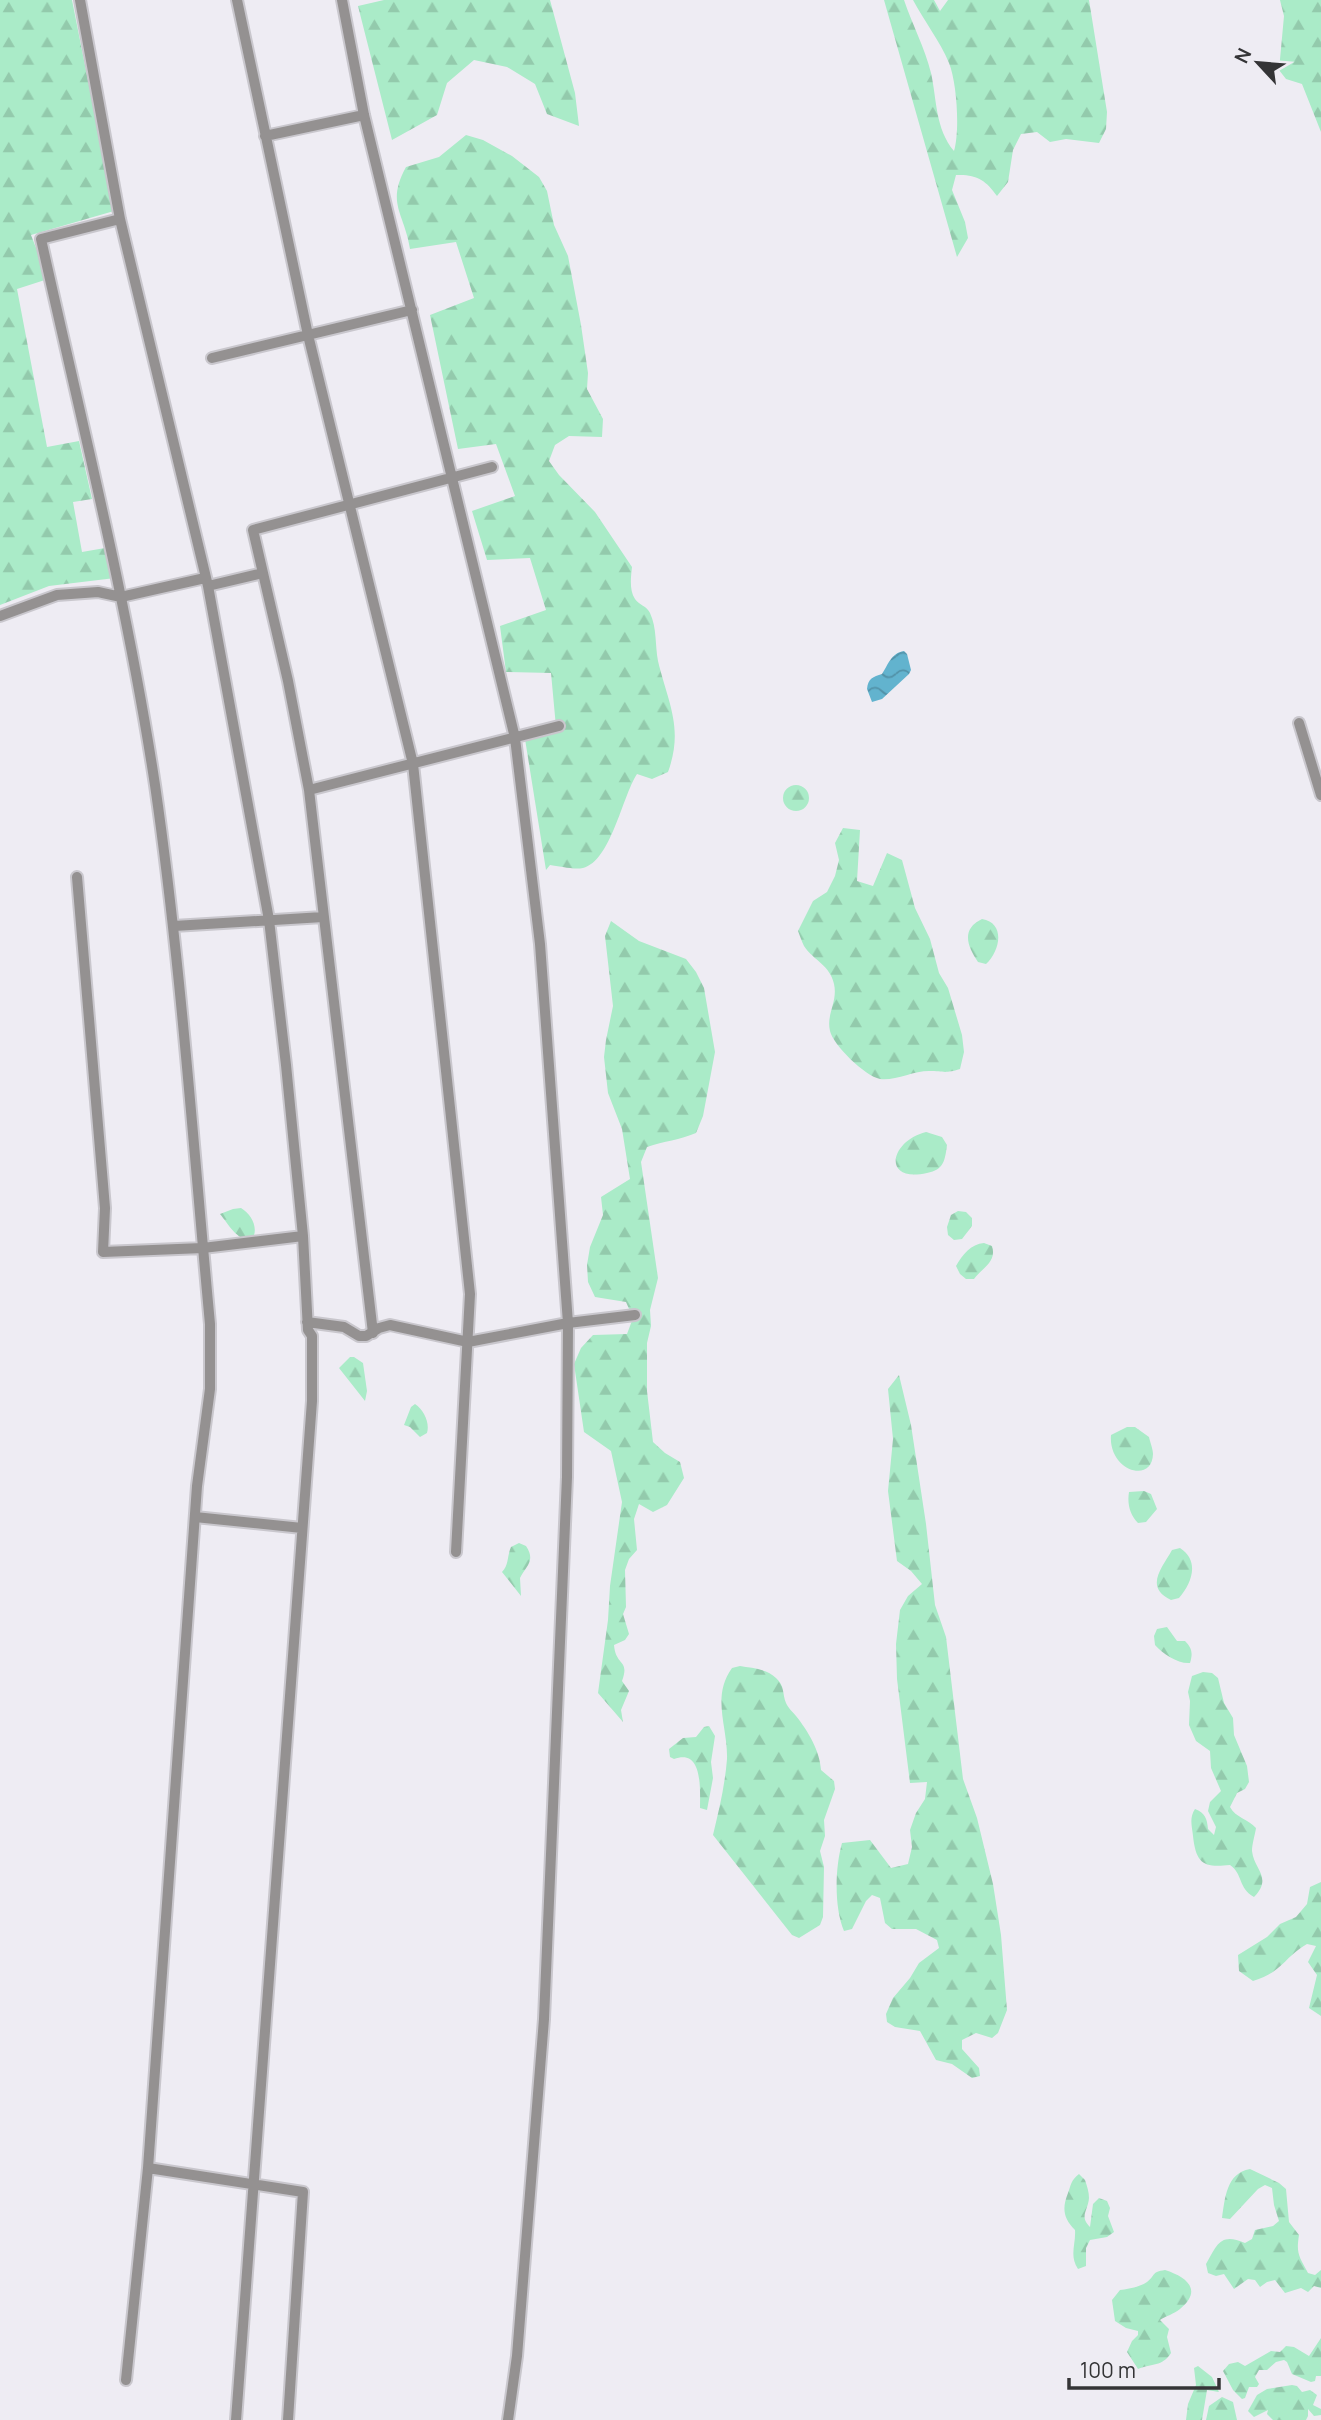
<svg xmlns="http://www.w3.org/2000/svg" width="1321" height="2420" font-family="Manrope,sans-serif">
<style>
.forest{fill:url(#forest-firs)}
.water{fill:url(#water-waves)}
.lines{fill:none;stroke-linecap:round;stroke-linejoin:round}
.minor-casing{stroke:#c9c7cd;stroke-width:14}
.minor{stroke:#949191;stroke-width:10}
</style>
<defs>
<pattern id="forest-firs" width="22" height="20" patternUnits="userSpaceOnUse" patternTransform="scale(1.75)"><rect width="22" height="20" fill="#aaebc8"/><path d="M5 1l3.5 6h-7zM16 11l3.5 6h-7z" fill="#93caac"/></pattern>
<pattern id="water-waves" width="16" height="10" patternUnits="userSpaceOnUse" patternTransform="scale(1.75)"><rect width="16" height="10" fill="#62b3ce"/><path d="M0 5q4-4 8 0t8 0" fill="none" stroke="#5292a8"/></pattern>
</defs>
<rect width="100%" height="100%" fill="#eeecf3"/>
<path class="forest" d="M 0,0 L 72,0 L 114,211 L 31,235 L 48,279 L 17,289 L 47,447 L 79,441 L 92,499 L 73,502 L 82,552 L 105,548 L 115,578 L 49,586 L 0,605 Z
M 384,0 L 550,0 L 575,93 L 579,126 L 547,114 L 535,84 L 507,67 L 474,60 L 447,83 L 437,115 L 392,140 L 358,6 Z
M 884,0 L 904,0 C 912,24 925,48 931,73 C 937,100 935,128 954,151 C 960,131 957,83 949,63 C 940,41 924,21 913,0 L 934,0 L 940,11 L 948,0 L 1089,0 L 1107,112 L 1106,129 L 1099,143 L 1066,139 L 1050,142 L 1037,132 L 1021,134 L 1013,150 L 1008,182 L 997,196 C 986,180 976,174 956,175 L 952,190 L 965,222 L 968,238 L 957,257 Z
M 1280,0 L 1321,0 L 1321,132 L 1302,84 L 1286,79 L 1279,70 L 1284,16 Z
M 466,135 L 483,140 L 512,156 L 539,177 L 547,191 L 554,225 L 568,256 L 581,325 L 588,373 L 587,389 L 603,419 L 602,437 L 569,436 L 555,445 L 549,461 L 559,475 L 595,512 L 632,567 C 631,576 629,590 635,599 C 639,605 647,606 650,613 C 657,628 655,645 658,661 C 668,703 684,728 668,772 L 652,779 L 637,774 C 622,797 611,861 583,868 C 574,870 559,866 550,865 L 546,870 L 525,739 L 556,727 L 551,673 L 506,672 L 500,626 L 546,610 L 530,558 L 487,560 L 472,511 L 515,496 L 496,444 L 458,449 L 430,315 L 474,298 L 456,242 L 410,249 C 404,212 386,204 406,167 L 439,157 Z
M783 798a13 13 0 1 1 26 0a13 13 0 1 1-26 0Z
M 843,828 L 860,830 L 857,881 L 873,886 L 887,853 L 902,860 L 915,908 L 930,939 L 939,973 L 948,988 L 962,1035 L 964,1052 L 960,1069 C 944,1074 944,1071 929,1071 C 913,1071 895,1081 880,1079 C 865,1076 833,1045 830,1031 C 826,1014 838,1002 834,984 C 830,965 814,961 804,946 C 802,942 800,936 798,931 L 813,901 L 827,892 L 835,876 L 839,860 L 835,843 Z
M 982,919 C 1006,923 1000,951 986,964 L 978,962 C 967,946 961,929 982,919 Z
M 611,921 L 639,941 L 686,959 L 696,972 L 704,988 L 715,1052 L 703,1116 L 696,1133 C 680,1140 664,1141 647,1147 L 641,1162 L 658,1278 L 650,1310 L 651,1326 L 647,1343 L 647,1391 L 653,1442 L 665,1453 L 680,1462 L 684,1478 L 667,1505 L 653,1512 L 639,1504 L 634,1519 L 637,1550 L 629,1559 L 625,1570 L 626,1607 L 623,1614 L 629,1634 L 625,1640 L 614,1645 C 616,1667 630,1659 622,1681 L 629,1691 L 621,1710 L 623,1722 L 598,1693 L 608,1620 L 610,1586 L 622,1502 L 611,1451 L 584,1432 L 574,1364 L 581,1348 L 593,1335 L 627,1334 L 633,1318 L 626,1302 L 595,1297 L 588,1282 L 587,1265 L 590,1247 L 603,1215 L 601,1197 L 630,1179 L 622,1129 L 608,1093 L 604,1057 L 606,1040 L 613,1006 L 605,936 Z
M 926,1132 L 942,1137 L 947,1145 C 945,1160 944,1170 927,1173 C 881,1183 890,1141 926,1132 Z
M 241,1208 C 252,1215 259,1228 252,1240 C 237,1241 229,1225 220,1214 L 233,1209 Z
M 958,1211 L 966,1212 L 972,1218 L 972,1226 L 962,1239 L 954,1240 L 948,1235 L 947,1227 L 951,1215 Z
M 984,1243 L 992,1246 C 997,1262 983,1267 974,1279 L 966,1279 L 960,1274 L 956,1266 C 962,1255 971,1244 984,1243 Z
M 350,1357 L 354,1357 L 363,1363 L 367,1391 L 365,1401 L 339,1368 Z
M 899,1375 L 911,1425 L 926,1524 L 935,1605 L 946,1637 L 963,1779 L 977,1818 L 993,1884 L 1001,1935 L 1007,2010 L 998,2033 L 992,2038 L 976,2033 L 962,2040 L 962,2049 L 979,2068 L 980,2076 L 972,2078 L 952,2064 L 936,2060 L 920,2031 L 895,2027 L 887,2022 L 886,2014 L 893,1998 L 910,1978 L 919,1963 L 939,1948 L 937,1940 L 916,1929 L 892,1929 L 885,1923 L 880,1898 L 872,1895 L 866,1901 L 852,1929 L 844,1931 C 834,1907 835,1868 842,1843 L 870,1840 L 891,1868 L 908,1864 L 912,1847 L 910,1830 L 916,1813 L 925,1799 L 927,1782 L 910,1783 L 897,1679 L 896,1644 L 900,1610 L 908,1596 L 922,1584 L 911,1571 L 897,1561 L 888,1491 L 893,1439 L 888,1389 Z
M 415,1404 C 424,1410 430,1423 427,1433 L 420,1437 L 410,1427 L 404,1425 L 411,1407 Z
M 1127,1427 L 1135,1427 L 1149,1437 C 1150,1442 1153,1449 1153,1454 C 1152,1485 1108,1470 1111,1435 Z
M 1144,1491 L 1151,1494 L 1157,1509 L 1146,1522 L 1138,1523 C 1130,1515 1127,1504 1129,1492 Z
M 519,1543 L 526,1546 C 536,1561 526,1566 520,1578 L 521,1596 L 502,1572 C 509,1565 507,1556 511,1547 Z
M 1180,1548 C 1200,1561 1192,1583 1179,1598 L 1171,1600 C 1144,1587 1162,1568 1172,1550 Z
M 1167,1627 L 1177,1641 L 1185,1641 C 1192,1648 1193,1653 1190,1663 C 1178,1664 1163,1654 1155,1645 L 1154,1636 L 1157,1629 Z
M 740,1666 C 752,1668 767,1669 776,1678 C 785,1686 782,1693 786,1703 C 788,1708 793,1712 796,1716 C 808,1731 820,1751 821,1770 L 834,1781 L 835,1789 L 824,1820 L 825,1836 L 820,1851 L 824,1867 L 823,1917 L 820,1925 L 799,1938 L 792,1935 L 713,1835 C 719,1810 725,1785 727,1759 C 728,1727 711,1697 732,1668 Z
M 1203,1672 L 1212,1673 L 1218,1678 L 1224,1703 L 1233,1718 L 1234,1735 L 1247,1766 L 1249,1782 L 1245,1789 L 1237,1793 L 1230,1807 C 1236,1818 1248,1819 1256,1828 C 1255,1835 1252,1844 1252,1851 C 1254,1870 1273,1877 1254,1897 C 1238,1888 1243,1874 1230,1865 C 1204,1868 1196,1864 1193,1836 C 1192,1826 1189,1818 1195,1809 C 1205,1813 1207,1818 1208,1829 L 1214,1835 L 1216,1827 L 1208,1811 L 1210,1802 L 1221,1791 L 1211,1768 L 1210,1751 L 1196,1741 L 1189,1725 L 1190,1701 L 1188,1692 L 1192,1676 Z
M 709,1726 L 715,1736 L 711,1762 L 713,1778 L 707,1810 L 700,1808 C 700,1789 703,1748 674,1759 L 670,1757 L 669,1749 L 683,1738 L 696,1737 L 704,1727 Z
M 1321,1882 L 1321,2016 L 1309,2008 L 1317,1975 L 1308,1962 L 1316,1946 L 1307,1944 C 1283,1958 1283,1972 1253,1981 L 1239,1971 L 1238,1955 L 1267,1937 L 1280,1924 L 1296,1917 L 1307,1904 L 1310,1887 Z
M 1250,2169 L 1279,2183 L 1286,2189 L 1289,2222 L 1299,2235 C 1296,2254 1299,2256 1308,2273 L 1315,2275 L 1321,2270 L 1321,2288 L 1314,2286 L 1308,2292 L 1301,2288 L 1285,2293 L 1275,2280 L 1267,2282 L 1260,2287 L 1255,2280 L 1248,2279 L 1234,2289 L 1224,2274 L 1216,2276 L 1208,2273 L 1206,2264 C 1217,2245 1220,2232 1245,2243 L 1252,2239 L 1255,2230 L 1273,2226 L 1279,2221 L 1274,2205 L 1272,2188 L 1265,2185 L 1258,2189 L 1230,2219 L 1222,2218 C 1225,2199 1226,2173 1250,2169 Z
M 1079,2174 L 1085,2180 C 1087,2186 1089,2192 1089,2198 C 1088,2211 1079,2216 1090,2227 L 1093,2204 L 1099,2198 L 1107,2201 L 1110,2208 L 1108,2216 L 1114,2232 L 1107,2237 L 1090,2240 L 1086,2248 L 1086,2266 L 1078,2269 C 1069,2255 1076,2245 1075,2230 C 1063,2218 1062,2208 1068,2193 C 1071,2185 1071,2180 1079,2174 Z
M 1165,2270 C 1187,2277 1203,2290 1180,2309 C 1174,2314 1166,2316 1160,2320 L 1169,2329 L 1167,2337 L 1171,2353 C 1162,2367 1152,2363 1138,2369 L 1127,2352 L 1132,2341 L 1138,2335 L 1138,2331 L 1126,2328 L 1115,2321 L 1112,2300 L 1120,2290 C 1128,2289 1140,2287 1147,2282 C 1156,2275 1151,2272 1165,2270 Z
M 1321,2338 L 1321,2376 L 1316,2376 L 1315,2381 L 1311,2382 L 1292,2374 L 1287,2362 L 1284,2360 L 1276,2362 L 1267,2370 L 1259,2370 L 1255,2377 L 1259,2384 L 1257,2387 L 1249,2387 L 1245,2398 L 1242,2399 L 1233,2390 L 1223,2371 L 1229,2364 L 1238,2362 L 1245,2366 L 1271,2351 L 1280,2352 L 1286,2346 L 1294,2347 L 1309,2356 Z
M 1198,2366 L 1212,2377 L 1219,2392 L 1207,2390 L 1202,2420 L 1186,2420 L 1188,2404 L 1196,2385 L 1194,2368 Z
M 1292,2385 L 1297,2386 L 1302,2392 L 1310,2390 L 1317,2395 L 1313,2405 L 1321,2409 L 1321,2415 L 1314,2416 L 1308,2409 L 1308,2416 L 1306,2420 L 1273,2420 L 1267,2414 L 1268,2410 L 1254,2417 L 1248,2411 L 1257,2395 L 1267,2389 Z
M 1222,2397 L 1233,2402 L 1237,2420 L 1206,2420 L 1209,2406 Z"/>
<path class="water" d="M 904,651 L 907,654 L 911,670 L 909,674 L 882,699 L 872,702 L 867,689 C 868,678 873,677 882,674 C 888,665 891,653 904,651 Z"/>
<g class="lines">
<defs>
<path id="minor" d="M 80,0 L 120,219 L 208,586 L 269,920 L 286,1065 L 303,1236 L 308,1330 L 312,1336 L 312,1401 L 236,2420
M 237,0 L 308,335 L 413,764 L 470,1294 L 456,1552
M 342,0 L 364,115 L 515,738 L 540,944 L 568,1323 L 567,1477 L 544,2019 L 517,2356 L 508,2420
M 265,136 L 364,115
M 120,219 L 41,239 C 81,420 127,601 155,785 C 181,964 193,1144 210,1324 L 210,1389 L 197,1486 L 148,2168 L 126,2380
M 212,358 L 412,310
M 208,586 L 263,573
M 0,616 L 57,595 L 98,592 L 121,597 L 205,578
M 1299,723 L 1321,795
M 309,790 L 559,726
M 77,877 L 105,1208 L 103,1252 L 203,1248 L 303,1236
M 174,926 L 323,917
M 307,1322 L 344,1327 L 359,1336 L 366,1336 L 379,1328 L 390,1325 L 468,1342 L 568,1323 L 635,1315
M 373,1333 L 309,790 L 288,681 L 253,530 L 492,467
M 195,1517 L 302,1528
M 148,2168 L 303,2192 L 288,2420"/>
</defs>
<use href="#minor" class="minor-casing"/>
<use href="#minor" class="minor"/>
</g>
<g transform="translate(1258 63) rotate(296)" stroke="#eeecf3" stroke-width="5" paint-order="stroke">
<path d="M0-5L12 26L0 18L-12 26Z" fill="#343436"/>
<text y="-10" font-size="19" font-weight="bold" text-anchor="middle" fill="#343436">N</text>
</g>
<path d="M1069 2378v10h150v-10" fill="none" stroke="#343436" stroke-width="3.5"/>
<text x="1080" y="2378" font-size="21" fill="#343436" stroke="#eeecf3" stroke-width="5" paint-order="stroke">100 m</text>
</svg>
